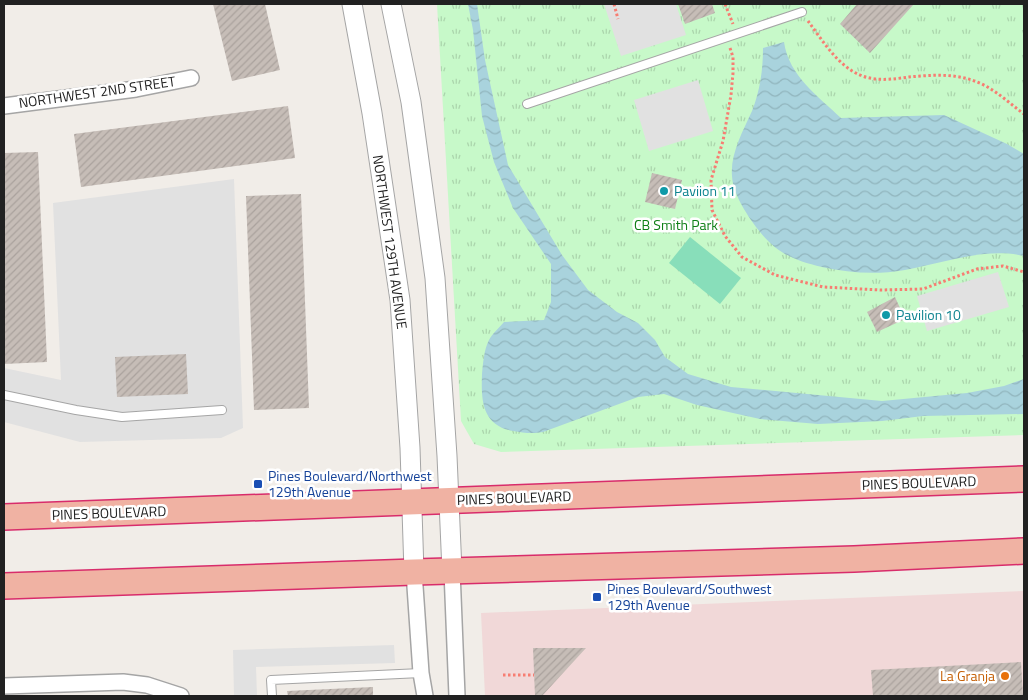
<svg xmlns="http://www.w3.org/2000/svg" width="1028" height="700" font-family="'Titillium Web',sans-serif">
<style>
.commercial{fill:#f1d8d8}
.park{fill:url(#park-tufts)}
.pitch{fill:#88deba}
.parking{fill:#e1e1e1}
.water{fill:url(#water-waves)}
.building{fill:url(#building-hatch)}
.lines{fill:none;stroke-linecap:round;stroke-linejoin:round}
.service-casing{stroke:#a5a5a5;stroke-width:10}
.minor-casing{stroke:#a5a5a5;stroke-width:18}
.tertiary-casing{stroke:#a5a5a5;stroke-width:21}
.trunk-casing{stroke:#d82c6b;stroke-width:28}
.path{stroke:#f77d72;stroke-width:3;stroke-dasharray:2.5 2.5;stroke-linecap:butt}
.service{stroke:#fff;stroke-width:8}
.minor{stroke:#fff;stroke-width:15}
.tertiary{stroke:#fff;stroke-width:19}
.trunk{stroke:#f0b2a3;stroke-width:25}
.culture-dot{fill:#0f9aa8;stroke:#fff;stroke-width:2}
.transit-dot{fill:#1a4fb4;stroke:#fff;stroke-width:2}
.food-dot{fill:#e8710a;stroke:#fff;stroke-width:2}
.labels{text-anchor:middle;stroke-width:5;stroke-linejoin:round;paint-order:stroke}
.street-label{font-size:14px;fill:#212121;stroke:#fff}
.culture-label{font-size:14px;fill:#0d838f;stroke:#fff;text-anchor:start}
.park-label{font-size:14px;fill:#0e7f15;stroke:#fff}
.transit-label{font-size:14px;fill:#164399;stroke:#fff;text-anchor:start}
.food-label{font-size:14px;fill:#c56008;stroke:#fff;text-anchor:end}
</style>
<defs>
<pattern id="park-tufts" width="24" height="20" patternUnits="userSpaceOnUse" patternTransform="scale(1.25)"><rect width="24" height="20" fill="#c7f9c9"/><path d="M3 7l-1-3M5 7V3M7 7l1-3M15 17l-1-3M17 17v-4M19 17l1-3" fill="none" stroke="#abd5ac"/></pattern>
<pattern id="water-waves" width="16" height="10" patternUnits="userSpaceOnUse" patternTransform="scale(1.25)"><rect width="16" height="10" fill="#a9d3dd"/><path d="M0 5q4-4 8 0t8 0" fill="none" stroke="#91b5bd"/></pattern>
<pattern id="building-hatch" width="6" height="6" patternUnits="userSpaceOnUse" patternTransform="scale(1.25)"><rect width="6" height="6" fill="#c6bdb7"/><path d="M-1 1l2-2M0 6l6-6M5 7l2-2" fill="none" stroke="#aaa29d"/></pattern>
</defs>
<rect width="100%" height="100%" fill="#f1ede8"/>
<path class="commercial" d="M 1024,591 L 1024,696 L 485,696 L 481,613 Z"/>
<path class="park" d="M 437,4 L 1024,4 L 1024,435 L 501,452 L 474,444 L 461,421 Z"/>
<path class="pitch" d="M 690,237 L 741,278 L 720,304 L 669,263 Z"/>
<path class="parking" d="M 604,4 L 676,4 L 686,35 L 621,56 Z
M 698,80 L 713,131 L 649,151 L 634,100 Z
M 234,179 L 243,428 L 221,438 L 80,442 L 4,422 L 4,368 L 61,380 L 53,203 Z
M 998,272 L 1009,307 L 927,331 L 917,296 Z
M 394,645 L 395,663 L 256,667 L 257,696 L 234,696 L 233,650 Z"/>
<path class="water" d="M 468,4 L 477,4 L 485,60 L 508,165 L 562,255 L 588,290 L 617,312 L 638,323 L 655,340 L 665,357 L 688,374 L 731,387 L 882,401 L 967,393 L 1004,386 L 1024,379 L 1024,414 L 923,416 L 882,421 L 818,424 L 760,419 L 697,405 L 664,394 L 638,397 L 543,432 C 532,434 524,433 513,431 C 482,425 481,401 482,374 C 483,364 484,349 489,340 C 492,334 499,328 504,322 L 544,320 L 551,302 L 551,264 L 513,208 L 494,162 L 482,116 L 473,30 Z
M 784,42 C 789,76 818,96 841,118 L 944,115 L 1007,144 L 1024,154 L 1024,256 C 984,247 944,263 905,270 C 876,275 850,273 822,267 C 792,260 775,252 756,227 C 746,213 733,194 732,176 C 730,154 743,131 752,111 C 760,91 763,70 763,48 Z"/>
<path class="building" d="M 213,4 L 265,4 L 280,70 L 232,81 Z
M 678,4 L 712,4 L 715,13 L 685,24 Z
M 857,4 L 914,4 L 870,53 L 840,24 Z
M 288,106 L 295,158 L 81,187 L 74,134 Z
M 38,152 L 47,362 L 4,364 L 4,153 Z
M 652,173 L 682,180 L 675,209 L 645,202 Z
M 301,194 L 309,408 L 254,410 L 246,196 Z
M 895,297 L 905,319 L 877,332 L 867,312 Z
M 186,354 L 188,394 L 117,397 L 115,357 Z
M 533,648 L 586,648 L 542,696 L 535,696 Z
M 1021,662 L 1023,696 L 873,696 L 871,670 Z
M 373,687 L 373,696 L 288,696 L 287,691 Z"/>
<g class="lines">
<defs>
<path id="service" d="M 527,104 L 802,12
M 4,395 L 76,410 L 122,417 L 222,410
M 272,696 L 271,680 L 421,673"/>
<path id="minor" d="M 4,106 L 136,89 L 191,78
M 452,571 L 457,696
M 414,572 L 421,673 L 425,696
M 4,686 L 123,682 L 147,685 L 181,696"/>
<path id="tertiary" d="M 352,4 L 372,113 L 400,300 L 410,448 L 414,572
M 391,4 L 411,102 L 435,278 L 447,456 L 452,571"/>
<path id="trunk" d="M 4,517 L 1024,479
M 4,586 L 414,572 L 854,559 L 1024,551"/>
</defs>
<use href="#service" class="service-casing"/>
<use href="#minor" class="minor-casing"/>
<use href="#tertiary" class="tertiary-casing"/>
<use href="#trunk" class="trunk-casing"/>
<path class="path" d="M 614,4 L 618,19
M 725,4 L 733,24
M 808,21 C 822,40 838,66 860,75 C 876,82 894,79 909,77 C 931,75 956,73 977,82 C 995,89 1009,103 1024,114
M 730,48 L 733,57 L 733,73 L 731,95 L 723,141 L 711,180 L 712,210 L 725,236 L 742,257 L 775,275 L 823,287 L 881,290 L 923,289 L 977,269 L 1003,266 L 1024,272
M 503,675 L 534,675"/>
<use href="#service" class="service"/>
<use href="#minor" class="minor"/>
<use href="#tertiary" class="tertiary"/>
<use href="#trunk" class="trunk"/>
</g>
<g class="culture-dot">
<circle cx="664" cy="191" r="5"/>
<circle cx="886" cy="315" r="5"/>
</g>
<g class="transit-dot">
<rect x="253" y="479" width="10" height="10" rx="2.5"/>
<rect x="592" y="592" width="10" height="10" rx="2.5"/>
</g>
<circle class="food-dot" cx="1005" cy="676" r="5"/>
<g class="labels">
<g class="street-label">
<text transform="translate(97 92) rotate(-8)" y="5">NORTHWEST 2ND STREET</text>
<text transform="translate(390 242) rotate(82)" y="5">NORTHWEST 129TH AVENUE</text>
<text transform="translate(919 483) rotate(-2)" y="5">PINES BOULEVARD</text>
<text transform="translate(514 498) rotate(-2)" y="5">PINES BOULEVARD</text>
<text transform="translate(109 513) rotate(-2)" y="5">PINES BOULEVARD</text>
</g>
<g class="culture-label">
<text x="674" y="196">Paviion 11</text>
<text x="896" y="320">Pavilion 10</text>
</g>
<g class="park-label">
<text x="676" y="230">CB Smith Park</text>
</g>
<g class="transit-label">
<text x="268" y="481">Pines Boulevard/Northwest<tspan x="268" dy="16">129th Avenue</tspan></text>
<text x="607" y="594">Pines Boulevard/Southwest<tspan x="607" dy="16">129th Avenue</tspan></text>
</g>
<g class="food-label">
<text x="995" y="681">La Granja</text>
</g>
</g>
<rect width="1028" height="700" fill="none" stroke="#212121" stroke-width="10"/>
</svg>
